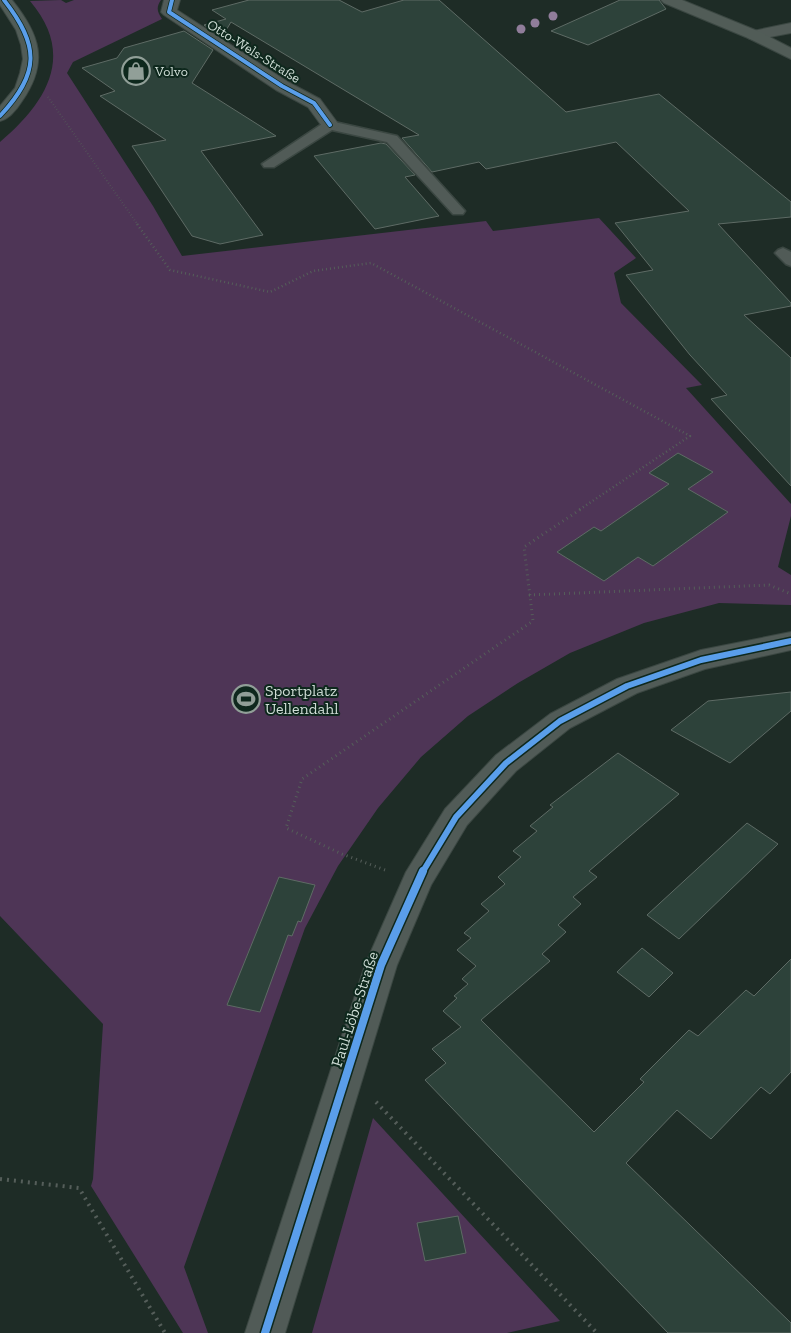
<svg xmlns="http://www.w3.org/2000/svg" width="791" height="1333" font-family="'Zilla Slab',serif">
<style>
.green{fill:#4e3556}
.building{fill:#2d423a;stroke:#5e6b65}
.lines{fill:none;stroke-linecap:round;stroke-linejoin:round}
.lane-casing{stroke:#3b4742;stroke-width:3}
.street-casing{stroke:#3b4742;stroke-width:2}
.secondary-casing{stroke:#3b4742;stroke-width:2}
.path-far3{stroke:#555e5a;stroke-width:2;stroke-dasharray:0.5 2.5;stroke-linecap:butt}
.path-far2{stroke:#555e5a;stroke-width:2.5;stroke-dasharray:1 3;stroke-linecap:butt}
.path-far1{stroke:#555e5a;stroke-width:3;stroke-dasharray:1 4;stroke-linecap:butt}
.path{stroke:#555e5a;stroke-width:4;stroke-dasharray:2 5;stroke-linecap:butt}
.lane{fill:#515b57;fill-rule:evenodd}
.street{fill:#515b57;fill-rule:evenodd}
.secondary{fill:#515c57;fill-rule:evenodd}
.cycleway-far2-casing{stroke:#0e281d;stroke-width:5.5}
.cycleway-far1-casing{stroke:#0e281d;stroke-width:9}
.cycleway-casing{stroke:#0e281d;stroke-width:11}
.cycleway-far2{stroke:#5a9eea;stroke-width:4}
.cycleway-far1{stroke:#5a9eea;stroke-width:6}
.cycleway{stroke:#5a9eea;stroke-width:8}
.tree{fill:#907d9a}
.labels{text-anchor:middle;stroke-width:4;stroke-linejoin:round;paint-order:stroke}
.far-street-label{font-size:14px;fill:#cfddd6;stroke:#0e281d}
.far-poi-label{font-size:14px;fill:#cfddd6;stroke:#0e281d;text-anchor:start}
.poi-label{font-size:16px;fill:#cfddd6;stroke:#0e281d;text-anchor:start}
.street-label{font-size:16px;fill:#cfddd6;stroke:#0e281d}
</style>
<rect width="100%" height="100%" fill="#1e2c26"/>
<path class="green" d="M 61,0 L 66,3 L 74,0 L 161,0 C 156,7 157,12 162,19 L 73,62 L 67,73 L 153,206 L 182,256 L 486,221 L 493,231 L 599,218 L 636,258 L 614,273 L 621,303 L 702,385 L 686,388 L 791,504 L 791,516 L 778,567 L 791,575 L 791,605 L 719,603 L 644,623 L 570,653 L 518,683 L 468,716 L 421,757 L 378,808 L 338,866 L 305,928 L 184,1267 L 208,1333 L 183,1333 L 91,1186 L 93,1179 L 103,1024 L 0,916 L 0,142 C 47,102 76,55 30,1 Z
M 373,1118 L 560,1321 L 507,1333 L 312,1333 Z"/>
<path class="building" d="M 249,0 L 339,0 L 362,12 L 404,0 L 439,0 L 566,112 L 659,94 L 791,202 L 791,217 L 718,224 L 791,303 L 791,306 L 744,315 L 791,358 L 791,486 L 711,399 L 727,395 L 690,355 L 626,275 L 653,270 L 615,223 L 689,211 L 616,142 L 486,169 L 479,162 L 432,172 L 402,138 L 419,135 L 231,22 L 222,37 L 204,25 L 226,19 L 212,10 Z
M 620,0 L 659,0 L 666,9 L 588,45 L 551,31 Z
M 184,31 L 213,50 L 192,83 L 276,136 L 201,151 L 263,235 L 220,244 L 192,236 L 132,146 L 166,140 L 100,96 L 115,91 L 82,68 L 117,58 L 124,48 Z
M 381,143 L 386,144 L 415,175 L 405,177 L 439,216 L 375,229 L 314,156 Z
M 678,453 L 713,472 L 688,489 L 728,512 L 653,566 L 638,557 L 604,581 L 557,552 L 594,527 L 601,531 L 669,484 L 649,473 Z
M 791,692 L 791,711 L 730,763 L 671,730 L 708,701 Z
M 618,753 L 679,794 L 589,871 L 597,877 L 573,897 L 581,904 L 558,925 L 566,932 L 542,954 L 550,961 L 481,1020 L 594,1132 L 644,1082 L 640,1079 L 689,1030 L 698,1036 L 746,990 L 754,996 L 791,959 L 791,1072 L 770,1094 L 761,1087 L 711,1139 L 677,1110 L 626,1163 L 791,1323 L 791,1333 L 668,1333 L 425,1080 L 446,1063 L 432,1049 L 461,1027 L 443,1011 L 457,998 L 454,996 L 468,984 L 462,979 L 476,966 L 457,950 L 471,938 L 464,933 L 489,911 L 481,904 L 505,884 L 498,877 L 521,857 L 513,851 L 537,831 L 530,826 L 553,807 L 550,805 Z
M 747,823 L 778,844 L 679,939 L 647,915 Z
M 279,877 L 315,885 L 301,922 L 298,921 L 292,936 L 288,935 L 260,1012 L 227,1005 Z
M 642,948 L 673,973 L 649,997 L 617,972 Z
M 458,1216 L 466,1253 L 425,1261 L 417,1223 Z"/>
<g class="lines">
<defs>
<path id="lane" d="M 330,121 L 397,136 L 465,211 L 463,214 L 453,214 L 387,142 L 332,130 L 274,167 L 264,167 L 262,164 L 325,122 Z
M 783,248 L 791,252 L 791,266 L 786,264 L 775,253 L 778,250 Z"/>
<path id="street" d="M 164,0 L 180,0 L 177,10 L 288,82 L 320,99 L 339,125 L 336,129 L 330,130 L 324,129 L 308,107 L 276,90 L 164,15 L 161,12 Z
M 791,23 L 791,33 L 754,40 L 748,38 L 746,35 L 748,32 Z
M 791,632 L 791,650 L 705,669 L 637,693 L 570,728 L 516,771 L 467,825 L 431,885 L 397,965 L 285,1333 L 245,1333 L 365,965 L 406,872 L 445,809 L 496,755 L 550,714 L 617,679 L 701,650 Z"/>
<path id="secondary" d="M 0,0 L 12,0 C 40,35 49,62 22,101 C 17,109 9,119 0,121 L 0,106 L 15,88 L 20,73 L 23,59 L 21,45 L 16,30 L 0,5 Z
M 661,0 L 682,0 L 760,32 L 791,48 L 791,59 L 748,38 L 664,3 Z"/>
</defs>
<use href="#lane" class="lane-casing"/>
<use href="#street" class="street-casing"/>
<use href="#secondary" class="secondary-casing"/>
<path class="path-far3" d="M 48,97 L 138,225"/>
<path class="path-far2" d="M 137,224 L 170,270 L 270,292 L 313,271 L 371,263 L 690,436 L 579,510"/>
<path class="path-far1" d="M 529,595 L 769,585 L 791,594
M 385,870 L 342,854 L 286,828 L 302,779 L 533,621 L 524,547 L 581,509"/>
<path class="path" d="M 376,1102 L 597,1333
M 0,1179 L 79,1188 L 165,1333"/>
<use href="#lane" class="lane"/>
<use href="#street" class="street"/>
<use href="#secondary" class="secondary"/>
<defs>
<path id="cycleway-far2" d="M 172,0 L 169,12 L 282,86 L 314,103 L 330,125
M 0,116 C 40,73 40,46 4,0"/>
<path id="cycleway-far1" d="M 422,873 L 456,817 L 506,763 L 560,721 L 627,686 L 701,660 L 791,641"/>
<path id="cycleway" d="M 265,1333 L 381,965 L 423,871"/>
</defs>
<use href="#cycleway-far2" class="cycleway-far2-casing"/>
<use href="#cycleway-far1" class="cycleway-far1-casing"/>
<use href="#cycleway" class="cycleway-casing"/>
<use href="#cycleway-far2" class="cycleway-far2"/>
<use href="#cycleway-far1" class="cycleway-far1"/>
<use href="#cycleway" class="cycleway"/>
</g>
<g class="tree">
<circle cx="553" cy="16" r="4.5"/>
<circle cx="535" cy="23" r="4.5"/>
<circle cx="521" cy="29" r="4.5"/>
</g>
<defs>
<symbol id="shop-ring" viewBox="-11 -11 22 22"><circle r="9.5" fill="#0e281d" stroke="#919f98" stroke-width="1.5"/><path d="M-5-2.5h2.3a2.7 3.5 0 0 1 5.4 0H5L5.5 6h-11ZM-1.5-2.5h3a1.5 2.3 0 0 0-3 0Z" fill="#919f98"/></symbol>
<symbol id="stadium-ring" viewBox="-11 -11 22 22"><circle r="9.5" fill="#0e281d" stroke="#919f98" stroke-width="1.5"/><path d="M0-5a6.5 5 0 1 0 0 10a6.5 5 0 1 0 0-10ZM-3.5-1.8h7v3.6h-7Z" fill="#919f98"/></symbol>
</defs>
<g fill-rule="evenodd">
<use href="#shop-ring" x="120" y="55" width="32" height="32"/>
<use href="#stadium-ring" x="230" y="683" width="32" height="32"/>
</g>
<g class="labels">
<g class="far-street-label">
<text transform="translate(254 51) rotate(32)" y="5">Otto-Wels-Straße</text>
</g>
<g class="far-poi-label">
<text x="155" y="76">Volvo</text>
</g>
<g class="poi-label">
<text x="265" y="696">Sportplatz<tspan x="265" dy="18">Uellendahl</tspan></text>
</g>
<g class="street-label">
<text transform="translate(354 1009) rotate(-72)" y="6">Paul-Löbe-Straße</text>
</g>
</g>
</svg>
